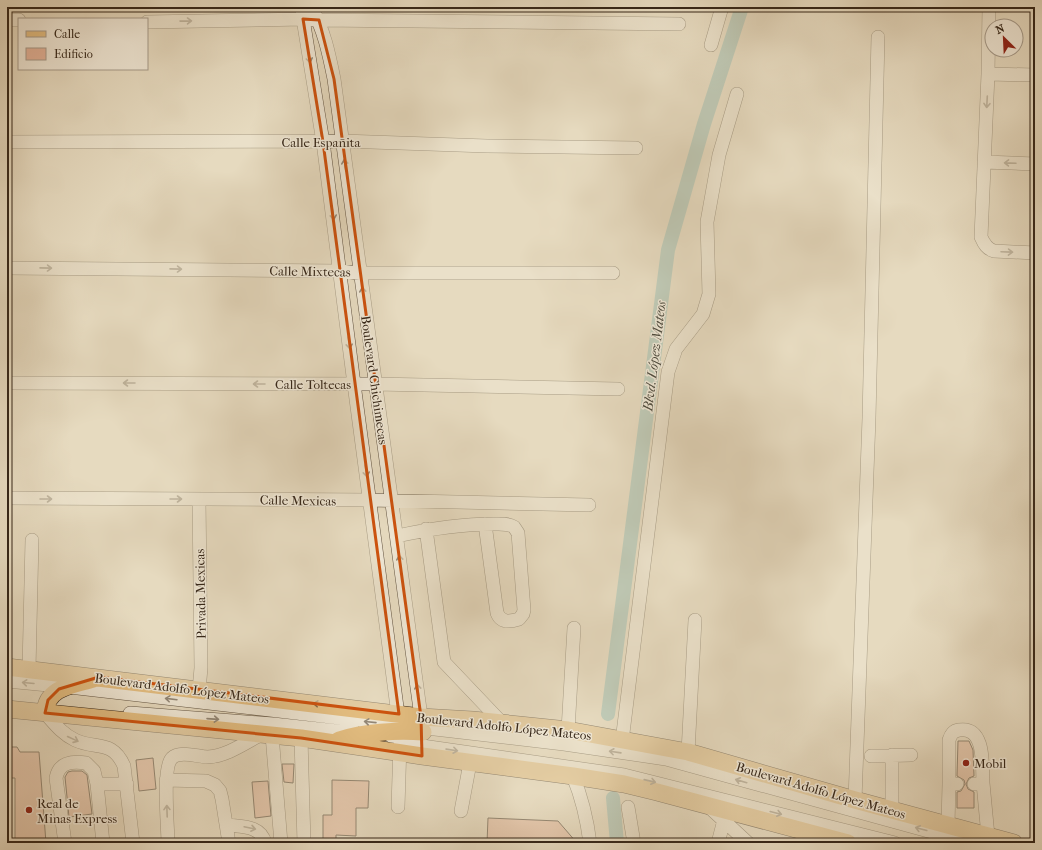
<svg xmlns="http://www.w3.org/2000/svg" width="1042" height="850" font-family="'IM FELL French Canon',serif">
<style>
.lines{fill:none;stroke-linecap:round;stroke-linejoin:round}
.canal{stroke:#96bbb1;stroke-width:14}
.building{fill:#e5b49a;stroke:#362719}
.minor-casing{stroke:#625442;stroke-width:14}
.major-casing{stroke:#362719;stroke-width:18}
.minor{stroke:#efe7d5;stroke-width:13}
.major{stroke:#e3bd80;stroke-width:17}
.oneway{stroke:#928777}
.oneway2{stroke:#846a47}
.marked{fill:none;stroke:#cd520e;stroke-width:3;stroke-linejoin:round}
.poi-dot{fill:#8f2418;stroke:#efe7d5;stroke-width:1.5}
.labels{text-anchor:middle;stroke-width:3;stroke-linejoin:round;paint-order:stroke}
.street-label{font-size:13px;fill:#362719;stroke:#efe7d5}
.poi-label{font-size:13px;fill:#362719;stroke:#efe7d5;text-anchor:start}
.water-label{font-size:14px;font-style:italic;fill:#4e4c3f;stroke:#efe7d5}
</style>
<rect width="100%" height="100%" fill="#e6dabf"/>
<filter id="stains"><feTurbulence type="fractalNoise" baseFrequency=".005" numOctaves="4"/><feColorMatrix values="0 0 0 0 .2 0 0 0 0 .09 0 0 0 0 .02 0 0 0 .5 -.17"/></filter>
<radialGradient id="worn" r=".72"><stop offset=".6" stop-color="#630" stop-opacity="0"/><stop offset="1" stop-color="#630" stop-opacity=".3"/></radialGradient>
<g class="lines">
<path class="canal" d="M 608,714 L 668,250 L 704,124 L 742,7
M 613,798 L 617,843"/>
</g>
<path class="building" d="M 958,741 L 969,741 L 973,750 L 974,776 L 969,778 L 966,784 L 968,789 L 974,792 L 974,808 L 957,808 L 957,792 L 961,791 L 965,784 L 964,780 L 957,776 Z
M 7,747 L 17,747 L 20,752 L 39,752 L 46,843 L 15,843 L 15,778 L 7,778 Z
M 153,758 L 156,789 L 139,791 L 136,760 Z
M 282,764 L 294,764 L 293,783 L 284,782 Z
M 72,771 L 82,771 L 87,775 L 92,814 L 69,817 L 65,777 L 68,772 Z
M 332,780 L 369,781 L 368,808 L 356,808 L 356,836 L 336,835 L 336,843 L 323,843 L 323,815 L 332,815 Z
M 268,781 L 271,816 L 255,818 L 252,782 Z
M 488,818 L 558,821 L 577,843 L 487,843 Z"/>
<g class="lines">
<defs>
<path id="minor" d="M 302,7 L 303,19 L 323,142 L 354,384 L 399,722
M 311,7 C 324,29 329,54 334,79 L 422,724
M 989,7 L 988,74 L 981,237 C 984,244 987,249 994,251 L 1035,253
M 7,20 L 19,20
M 147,22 L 303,19 L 319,20 L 679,24
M 711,45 L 722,7
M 988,74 L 1035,75
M 7,142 L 342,141 L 487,146 L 636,148
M 984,162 L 1035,164
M 7,268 L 340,271 L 360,273 L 613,273
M 7,383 L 375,384 L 618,389
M 7,498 L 370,500 L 589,505
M 199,499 L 201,668 L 199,690
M 426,529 L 444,662 L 502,723
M 397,536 C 429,529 460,524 493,524 C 500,524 508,523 514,527 L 518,533 L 524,610 L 523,614 L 519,619 C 510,622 501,623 497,613 L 485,524
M 29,669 L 32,540
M 7,681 L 69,687 L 564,744 L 666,759 L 972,843
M 45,713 C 54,723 62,734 75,740 C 96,750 112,739 124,766 L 133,843
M 130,713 L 273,724 L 356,733
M 568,730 L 574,628
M 272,735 L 281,843
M 391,736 L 400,737 L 422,746 L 624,775 L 895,843
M 301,738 L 304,843
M 622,741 L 668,372 L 676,349 L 703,314 L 709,294 L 707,222 L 719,155 L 737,94
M 688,752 L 695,620
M 871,756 L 911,755
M 573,776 C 582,798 587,819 590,843
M 166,780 L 206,781 L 215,785 L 220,791 L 222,799 L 229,843
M 97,784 L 127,784
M 949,784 L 949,740 C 951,734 953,731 959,730 C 986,726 982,766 983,783
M 974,784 L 983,783 L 988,836
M 855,800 L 869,418 L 878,37
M 708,806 L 748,843
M 398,807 L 400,744
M 628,807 L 634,843
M 892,810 L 892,755
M 461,811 L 470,763
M 227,825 C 241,827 261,825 265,843
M 948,825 L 949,784 L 957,784
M 65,843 L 56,778 C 59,762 72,761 86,763 L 94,771 L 97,784 L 103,843
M 168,843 C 168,828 162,767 172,758 C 180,750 198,757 208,757 C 227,756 245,743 262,734
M 718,843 L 724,820"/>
<path id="major" d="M 7,667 L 421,717 L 473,720 L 568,730 L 688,752 L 855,800 L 1014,843
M 7,709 L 301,738 L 422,756 L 573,776 L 624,784 L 657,792 L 848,843
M 45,713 C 46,687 73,685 93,679
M 339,740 C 364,732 397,730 423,732"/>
</defs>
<use href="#minor" class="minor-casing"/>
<use href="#major" class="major-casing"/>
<use href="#minor" class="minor"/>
<use href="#major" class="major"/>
</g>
<defs><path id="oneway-shaft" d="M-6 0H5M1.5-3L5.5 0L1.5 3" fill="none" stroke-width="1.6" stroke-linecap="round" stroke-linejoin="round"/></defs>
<g class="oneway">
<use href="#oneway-shaft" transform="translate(186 21) rotate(-1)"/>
<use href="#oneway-shaft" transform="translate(309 57) rotate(80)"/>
<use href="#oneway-shaft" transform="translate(987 102) rotate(93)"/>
<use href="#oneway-shaft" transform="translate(1010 163) rotate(-178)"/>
<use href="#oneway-shaft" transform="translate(345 165) rotate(-98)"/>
<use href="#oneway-shaft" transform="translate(333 214) rotate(82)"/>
<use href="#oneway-shaft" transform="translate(1007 252) rotate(2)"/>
<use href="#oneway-shaft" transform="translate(46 268) rotate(1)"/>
<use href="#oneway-shaft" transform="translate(176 269) rotate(1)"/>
<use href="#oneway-shaft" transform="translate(363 293) rotate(-98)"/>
<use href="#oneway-shaft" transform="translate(349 343) rotate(83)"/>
<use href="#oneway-shaft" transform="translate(129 383) rotate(-180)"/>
<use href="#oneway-shaft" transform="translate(259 384) rotate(-180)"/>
<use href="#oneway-shaft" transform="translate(366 471) rotate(82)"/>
<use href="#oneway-shaft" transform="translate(46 499)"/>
<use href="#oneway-shaft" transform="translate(176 499)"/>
<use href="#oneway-shaft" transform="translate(400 561) rotate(-98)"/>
<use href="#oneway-shaft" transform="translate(28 683) rotate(-175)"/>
<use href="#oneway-shaft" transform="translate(418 690) rotate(-98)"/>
<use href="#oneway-shaft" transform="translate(171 699) rotate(-173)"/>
<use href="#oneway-shaft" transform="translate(213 719) rotate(4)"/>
<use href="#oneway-shaft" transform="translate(370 722) rotate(-174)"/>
<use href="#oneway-shaft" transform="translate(73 739) rotate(25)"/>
<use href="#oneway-shaft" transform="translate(452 750) rotate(8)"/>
<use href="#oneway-shaft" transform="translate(615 752) rotate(-172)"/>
<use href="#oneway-shaft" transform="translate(650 781) rotate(13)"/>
<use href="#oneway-shaft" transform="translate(741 781) rotate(-164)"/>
<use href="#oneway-shaft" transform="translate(167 811) rotate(-92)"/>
<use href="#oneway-shaft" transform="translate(776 813) rotate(14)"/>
<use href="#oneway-shaft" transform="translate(250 828) rotate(12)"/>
<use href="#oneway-shaft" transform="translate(921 829) rotate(-165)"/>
</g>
<use class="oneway2" href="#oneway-shaft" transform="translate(319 704) rotate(-173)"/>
<path d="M0 0H1042V850H0ZM 303,19 L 319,20 L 334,79 L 421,717 L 422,756 L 301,738 L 45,713 L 48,700 L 59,689 L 99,677 L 399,714 L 323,142 Z" fill="#e6dabf" fill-opacity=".55" fill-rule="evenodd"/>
<path class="marked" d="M 303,19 L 319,20 L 334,79 L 421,717 L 422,756 L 301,738 L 45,713 L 48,700 L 59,689 L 99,677 L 399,714 L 323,142 Z"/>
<g class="poi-dot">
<circle cx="966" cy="763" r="4"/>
<circle cx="29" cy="810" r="4"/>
</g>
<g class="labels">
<g class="street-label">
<text x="321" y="147">Calle Españita</text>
<text transform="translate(310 271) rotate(1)" y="5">Calle Mixtecas</text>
<text transform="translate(375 380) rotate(82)" y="5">Boulevard Chichimecas</text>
<text x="313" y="389">Calle Toltecas</text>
<text transform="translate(298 500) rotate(1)" y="5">Calle Mexicas</text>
<text transform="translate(200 594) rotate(-91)" y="5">Privada Mexicas</text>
<text transform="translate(182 688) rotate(7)" y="5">Boulevard Adolfo López Mateos</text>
<text transform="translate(504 726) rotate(6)" y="5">Boulevard Adolfo López Mateos</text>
<text transform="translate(821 790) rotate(16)" y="5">Boulevard Adolfo López Mateos</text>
</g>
<g class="poi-label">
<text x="974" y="768">Mobil</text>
<text x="37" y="808">Real de<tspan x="37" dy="15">Minas Express</tspan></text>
</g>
<g class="water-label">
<text transform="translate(654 356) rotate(-83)" y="5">Blvd. López Mateos</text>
</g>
</g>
<rect width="1042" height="850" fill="none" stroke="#e6dabf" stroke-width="24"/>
<rect x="8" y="8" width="1026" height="834" fill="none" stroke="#362719" stroke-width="2"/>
<rect x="12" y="12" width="1018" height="826" fill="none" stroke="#362719"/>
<rect x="18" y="18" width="130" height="52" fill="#efe7d5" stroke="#a59a8a"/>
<rect x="26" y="31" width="20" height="6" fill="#e3bd80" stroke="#a59a8a"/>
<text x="54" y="38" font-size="12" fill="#362719">Calle</text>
<rect x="26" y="48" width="20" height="12" fill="#e5b49a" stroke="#a59a8a"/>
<text x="54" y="58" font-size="12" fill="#362719">Edificio</text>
<g transform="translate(1004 38) rotate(336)"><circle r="19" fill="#efe7d5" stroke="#a59a8a"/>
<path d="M0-3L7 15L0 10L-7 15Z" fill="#8f2418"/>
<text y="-6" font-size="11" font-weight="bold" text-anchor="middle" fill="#362719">N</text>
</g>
<rect width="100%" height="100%" filter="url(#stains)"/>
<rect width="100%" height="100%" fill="url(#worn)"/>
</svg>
